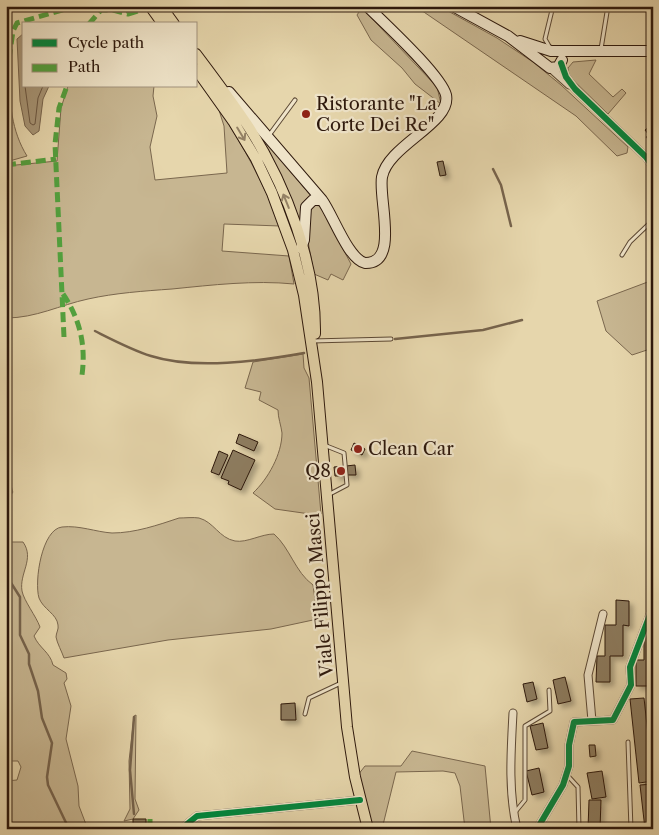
<svg xmlns="http://www.w3.org/2000/svg" width="659" height="835" font-family="'Libre Caslon Text',serif">
<style>
.green{fill:#c7b691;stroke:#7a674e}
.water{fill:#a79576;stroke:#76634c}
.lines{fill:none;stroke-linecap:round;stroke-linejoin:round}
.shore{stroke:#6a5641;stroke-width:1}
.stream{stroke:#76634c;stroke-width:2.5}
.building{fill:#8d7b5f;stroke:#2d180c;filter:url(#shadow)}
.service-casing{stroke:#5b4834;stroke-width:5}
.minor-casing{stroke:#5b4834;stroke-width:9}
.secondary-casing{stroke:#2d180c;stroke-width:12}
.primary-casing{stroke:#2d180c;stroke-width:12}
.service{stroke:#efe4c9;stroke-width:3}
.minor{stroke:#efe4c9;stroke-width:7}
.secondary{stroke:#efe4c9;stroke-width:10}
.primary{stroke:#e6d6ac;stroke-width:10}
.quiet{stroke:#52a13e;stroke-width:5;stroke-dasharray:10 5;stroke-linecap:butt}
.cycleway-casing{stroke:#efe4c9;stroke-width:9}
.cycleway{stroke:#00873e;stroke-width:6}
.oneway{stroke:#938064}
.poi-dot{fill:#8f2418;stroke:#efe4c9;stroke-width:2}
.labels{text-anchor:middle;stroke-width:4.5;stroke-linejoin:round;paint-order:stroke}
.poi-label{font-size:18px;fill:#2d180c;stroke:#efe4c9;text-anchor:start}
.street-label{font-size:18px;fill:#2d180c;stroke:#efe4c9}
</style>
<defs>
<filter id="shadow"><feDropShadow dx="4" dy="4" stdDeviation="2.5" flood-color="#0004"/></filter>
</defs>
<rect width="100%" height="100%" fill="#e6d6ac"/>
<filter id="stains"><feTurbulence type="fractalNoise" baseFrequency=".004" numOctaves="4"/><feColorMatrix values="0 0 0 0 .2 0 0 0 0 .09 0 0 0 0 .02 0 0 0 .5 -.17"/></filter>
<radialGradient id="worn" r=".72"><stop offset=".6" stop-color="#630" stop-opacity="0"/><stop offset="1" stop-color="#630" stop-opacity=".3"/></radialGradient>
<path class="green" d="M 353,6 L 360,6 L 437,87 L 441,104 L 415,84 L 402,68 L 371,40 L 357,15 L 359,12 Z
M 415,6 L 439,6 L 497,38 L 533,62 L 561,85 L 628,147 L 627,153 L 617,156 L 576,116 Z
M 596,60 L 589,74 L 613,97 L 622,89 L 626,93 L 608,114 L 569,76 L 568,68 L 573,62 Z
M 7,67 L 11,72 C 8,101 12,132 27,156 L 6,162 Z
M 68,86 L 154,86 L 153,96 L 157,116 L 150,147 L 155,180 L 227,173 L 224,126 L 218,107 C 243,146 264,183 280,226 L 224,224 L 222,251 L 289,256 L 294,284 C 254,280 212,285 172,289 C 144,291 115,293 88,299 C 60,305 36,318 6,318 L 6,166 L 57,161 L 61,108 Z
M 257,132 L 312,197 L 307,198 L 302,205 L 300,224 Z
M 314,205 L 320,206 L 351,264 L 343,280 L 331,274 L 328,280 L 314,274 L 307,236 L 309,207 Z
M 653,280 L 653,348 L 632,355 L 606,331 L 597,301 Z
M 303,354 L 304,368 L 309,378 L 321,514 L 317,515 L 275,509 L 253,493 C 268,479 282,454 282,433 C 281,425 278,418 278,410 L 259,400 L 261,392 L 245,388 L 253,362 Z
M 179,518 C 185,518 193,517 199,518 C 214,522 219,538 235,541 C 247,543 261,534 274,534 C 290,548 295,572 313,585 L 317,614 L 313,620 L 271,629 L 168,640 L 64,658 C 62,652 57,643 56,637 C 56,633 59,629 58,625 C 57,614 43,609 39,598 C 34,581 42,529 62,527 C 79,525 96,532 112,533 C 135,533 158,525 179,518 Z
M 10,542 L 23,542 C 35,559 19,573 22,591 C 24,601 36,616 40,627 L 34,636 C 39,648 50,652 53,665 L 66,673 L 67,679 L 64,683 L 71,706 L 66,739 L 78,786 L 79,806 L 87,827 L 96,829 L 6,829 L 6,781 L 17,780 L 21,767 L 18,761 L 6,761 L 6,545 Z
M 136,715 L 135,799 L 139,810 L 133,819 L 124,821 L 130,809 L 129,761 L 134,716 Z
M 412,751 L 485,766 L 491,829 L 465,829 L 460,786 L 455,773 L 443,771 L 396,772 L 382,829 L 371,829 L 358,775 L 365,766 L 401,766 Z"/>
<path class="water" d="M 24,33 L 24,86 L 49,86 L 43,99 L 39,131 L 33,135 L 25,126 L 20,101 L 17,39 Z"/>
<g class="lines">
<path class="shore" d="M 25,86 L 30,123 L 33,125 L 35,124 L 38,98 L 43,86"/>
<path class="stream" d="M 493,169 L 501,185 L 511,226
M 95,331 C 113,340 132,350 151,356 C 195,370 259,361 304,353
M 395,339 L 483,330 L 522,320
M 6,469 L 12,492 L 6,503
M 6,575 L 20,597 L 20,635 L 29,654 L 29,664 L 38,691 L 42,718 L 52,743 L 47,777 L 48,785 L 69,829
M 134,717 L 130,770 L 134,814"/>
</g>
<path class="building" d="M 653,124 L 653,145 L 646,137 L 649,135 L 645,130 Z
M 443,161 L 446,175 L 440,176 L 437,162 Z
M 239,434 L 258,442 L 254,451 L 236,443 Z
M 354,443 L 365,449 L 362,455 L 351,450 Z
M 233,450 L 255,460 L 241,490 L 228,484 L 229,481 L 221,478 Z
M 219,451 L 228,455 L 219,475 L 211,472 Z
M 355,465 L 356,475 L 347,475 L 346,466 Z
M 343,466 L 344,476 L 335,476 L 334,467 Z
M 616,600 L 629,601 L 629,626 L 623,625 L 623,656 L 610,656 L 610,682 L 596,682 L 597,656 L 605,656 L 605,625 L 616,625 Z
M 644,629 L 653,629 L 653,660 L 650,660 L 649,686 L 636,686 L 636,660 L 644,660 Z
M 565,677 L 571,701 L 558,704 L 553,680 Z
M 533,682 L 537,699 L 527,702 L 523,684 Z
M 644,698 L 653,781 L 639,783 L 630,699 Z
M 295,703 L 296,720 L 281,720 L 281,704 Z
M 543,723 L 548,748 L 536,750 L 530,726 Z
M 589,745 L 595,745 L 596,756 L 590,757 Z
M 539,768 L 544,792 L 532,795 L 526,771 Z
M 602,771 L 606,797 L 592,799 L 587,773 Z
M 653,784 L 653,829 L 645,829 L 640,785 Z
M 589,800 L 601,800 L 600,829 L 588,829 Z
M 133,819 L 146,819 L 146,827 L 133,827 Z"/>
<g class="lines">
<defs>
<path id="service" d="M 549,46 L 545,39 L 553,6
M 601,49 L 608,6
M 270,134 L 295,100
M 622,255 L 630,242 L 653,220
M 312,341 L 391,339
M 324,445 L 344,453 L 347,485 L 328,495
M 305,714 L 309,698 L 341,683
M 628,742 L 631,829
M 567,775 L 578,787 L 579,829
M 516,811 L 525,800 L 525,726 L 550,711 L 549,690"/>
<path id="minor" d="M 561,63 L 566,77 L 575,89 L 646,157 L 653,167
M 550,68 L 569,85
M 513,713 C 511,751 508,791 517,829
M 592,721 L 588,675 L 603,614
M 186,829 L 187,824 L 197,816 L 360,800
M 537,829 L 563,785 L 569,766 L 569,745 L 574,722 L 613,720 L 631,685 L 630,667 L 651,612"/>
<path id="secondary" d="M 453,6 L 508,36 L 550,68 L 558,67 L 562,60
M 520,41 L 551,51
M 552,51 L 653,51
M 229,92 L 322,200 C 333,215 348,259 365,263 C 400,264 378,199 382,177 C 388,145 452,123 446,95 C 441,75 384,23 367,6
M 301,248 L 304,240 L 306,207 L 313,200 L 322,200"/>
<path id="primary" d="M 150,6 L 163,24
M 161,6 L 174,24
M 196,54 C 214,78 233,103 250,129 C 287,188 316,264 315,334
M 196,69 L 233,121 L 256,159 L 272,193 L 293,250 L 304,295 L 317,382 L 347,727 L 355,777 L 368,829"/>
</defs>
<use href="#service" class="service-casing"/>
<use href="#minor" class="minor-casing"/>
<use href="#secondary" class="secondary-casing"/>
<use href="#primary" class="primary-casing"/>
<use href="#service" class="service"/>
<use href="#minor" class="minor"/>
<use href="#secondary" class="secondary"/>
<use href="#primary" class="primary"/>
<path class="quiet" d="M 128,14 L 151,7
M 89,24 L 101,10 L 113,10 L 128,14 L 132,6
M 9,59 L 13,31 L 17,23 L 76,6
M 6,165 L 56,159
M 63,294 C 80,319 86,345 82,375
M 64,337 L 55,144 L 59,108 L 67,86
M 150,819 L 150,829"/>
<defs>
<path id="cycleway" d="M 561,63 L 566,77 L 575,89 L 646,157 L 653,167
M 186,829 L 187,824 L 197,816 L 360,800
M 537,829 L 563,785 L 569,766 L 569,745 L 574,722 L 613,720 L 631,685 L 630,667 L 651,612"/>
</defs>
<use href="#cycleway" class="cycleway-casing"/>
<use href="#cycleway" class="cycleway"/>
</g>
<defs><path id="oneway-shaft" d="M-6 0H5M1.5-3L5.5 0L1.5 3" fill="none" stroke-width="1.6" stroke-linecap="round" stroke-linejoin="round" transform="scale(1.25)"/></defs>
<g class="oneway">
<use href="#oneway-shaft" transform="translate(241 134) rotate(59)"/>
<use href="#oneway-shaft" transform="translate(286 201) rotate(-112)"/>
</g>
<g class="poi-dot">
<circle cx="306" cy="114" r="5"/>
<circle cx="358" cy="449" r="5"/>
<circle cx="341" cy="471" r="5"/>
</g>
<g class="labels">
<g class="poi-label">
<text x="316" y="110">Ristorante "La<tspan x="316" dy="21">Corte Dei Re"</tspan></text>
<text x="368" y="455">Clean Car</text>
<text x="331" y="477" text-anchor="end">Q8</text>
</g>
<g class="street-label">
<text transform="translate(320 595) rotate(-95)" y="6">Viale Filippo Masci</text>
</g>
</g>
<rect width="659" height="835" fill="none" stroke="#e6d6ac" stroke-width="25"/>
<rect x="8" y="8" width="644" height="820" fill="none" stroke="#2d180c" stroke-width="2.5"/>
<rect x="12" y="12" width="634" height="810" fill="none" stroke="#2d180c"/>
<rect x="22" y="22" width="175" height="65" fill="#efe4c9" stroke="#a1927d"/>
<rect x="32" y="39" width="25" height="8" fill="#00873e" stroke="#a1927d"/>
<text x="68" y="48" font-size="15" fill="#2d180c">Cycle path</text>
<rect x="32" y="64" width="25" height="8" fill="#52a13e" stroke="#a1927d"/>
<text x="68" y="72" font-size="15" fill="#2d180c">Path</text>
<rect width="100%" height="100%" filter="url(#stains)"/>
<rect width="100%" height="100%" fill="url(#worn)"/>
</svg>
